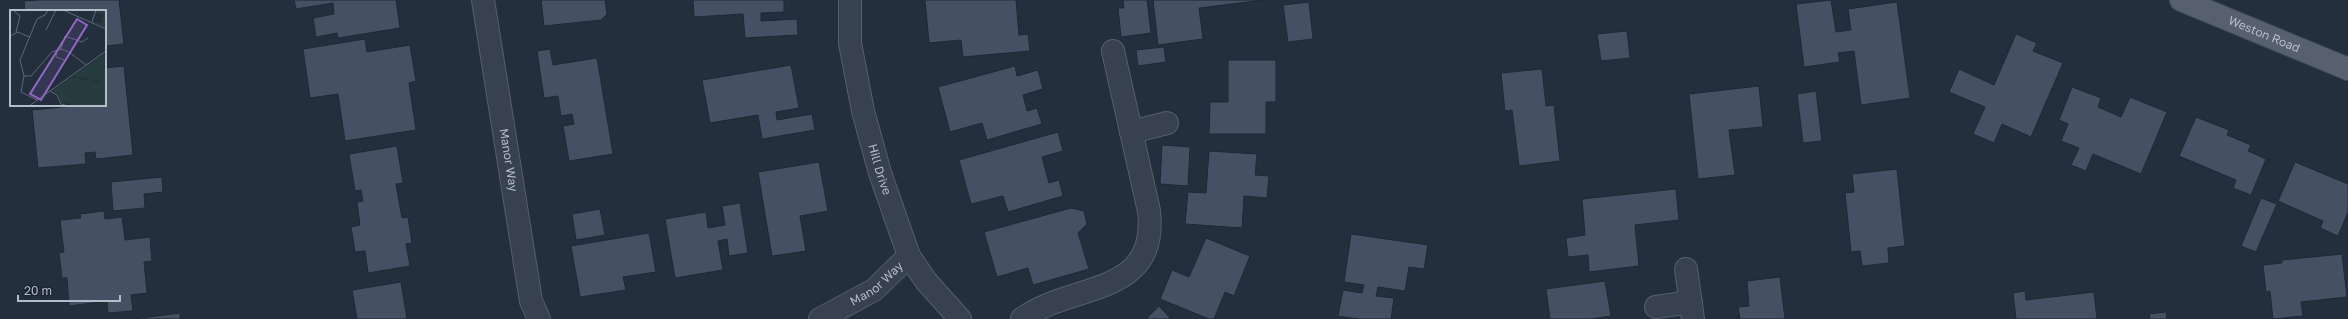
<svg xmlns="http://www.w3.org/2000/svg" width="2348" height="319" font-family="'Golos Text',sans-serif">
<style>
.building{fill:#455162;stroke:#1f2835}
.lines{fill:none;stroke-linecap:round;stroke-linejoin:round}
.minor-casing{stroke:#565f6c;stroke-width:24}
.major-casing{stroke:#414a57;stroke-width:24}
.minor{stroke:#38414e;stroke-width:22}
.major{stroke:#56606e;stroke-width:22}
.labels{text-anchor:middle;stroke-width:3;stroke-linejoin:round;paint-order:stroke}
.street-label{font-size:12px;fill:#b4bcc9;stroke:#1d2633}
.inset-road{fill:none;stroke:#5e6776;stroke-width:1}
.view{fill:#9266c3;fill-opacity:0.15;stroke:#9266c3;stroke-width:2}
.inset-edge{fill:none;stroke:#b4bcc9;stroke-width:2}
</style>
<rect width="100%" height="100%" fill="#242f3e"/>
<path class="building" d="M 39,0 L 119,0 L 124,44 L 105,46 L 105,11 L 25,11 L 24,1 Z
M 294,0 L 396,0 L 400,28 L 338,38 L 337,33 L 316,37 L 313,18 L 334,14 L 333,3 L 296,9 Z
M 541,0 L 605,0 L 607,14 L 601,20 L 544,26 Z
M 693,0 L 784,0 L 784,12 L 761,13 L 761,21 L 797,19 L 798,35 L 745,38 L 743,14 L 694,17 Z
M 925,0 L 1016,0 L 1019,35 L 1028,34 L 1030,51 L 963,57 L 961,40 L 929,43 Z
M 1123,0 L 1147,0 L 1151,33 L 1121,37 L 1118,8 L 1124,8 Z
M 1153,0 L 1264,0 L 1199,8 L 1203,39 L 1158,45 Z
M 1831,0 L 1836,32 L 1851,30 L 1848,9 L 1897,2 L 1910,98 L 1861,105 L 1854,51 L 1838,53 L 1840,62 L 1804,67 L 1796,4 Z
M 1309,2 L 1313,39 L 1288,42 L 1283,5 Z
M 1627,31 L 1630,58 L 1601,61 L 1597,34 Z
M 2016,34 L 2037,43 L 2033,51 L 2063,63 L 2031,137 L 2002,124 L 1994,143 L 1973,134 L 1985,107 L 1949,92 L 1959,69 L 1994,85 Z
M 365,39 L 367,52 L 410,45 L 416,81 L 409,83 L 416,130 L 345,141 L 338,94 L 310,98 L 303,49 Z
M 1164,47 L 1166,62 L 1138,66 L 1136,50 Z
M 550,49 L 553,65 L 597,58 L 613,154 L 569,161 L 563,126 L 574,124 L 572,114 L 561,116 L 558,96 L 544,98 L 537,51 Z
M 1228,60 L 1276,60 L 1276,102 L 1266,102 L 1266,134 L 1209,134 L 1210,102 L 1228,102 Z
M 791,65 L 799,108 L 776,112 L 777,120 L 812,114 L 815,130 L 762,139 L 758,115 L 710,123 L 702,80 Z
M 124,66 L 133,155 L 96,159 L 95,152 L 85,153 L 86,164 L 38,168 L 32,110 L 83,105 L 105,105 L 105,68 Z
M 1015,66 L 1017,76 L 1038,70 L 1043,89 L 1023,95 L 1027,111 L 1037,108 L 1042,124 L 987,140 L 982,123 L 950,132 L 938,87 Z
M 1542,69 L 1546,106 L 1554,105 L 1560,161 L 1519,166 L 1512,110 L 1505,111 L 1501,73 Z
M 1759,86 L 1763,127 L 1729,130 L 1735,175 L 1698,179 L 1689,94 Z
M 2072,87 L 2101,98 L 2098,107 L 2121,117 L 2130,97 L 2167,112 L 2141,174 L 2093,154 L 2086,171 L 2071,165 L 2079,148 L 2061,141 L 2068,124 L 2059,120 Z
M 1816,91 L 1822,141 L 1803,143 L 1797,94 Z
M 2196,117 L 2229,130 L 2227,135 L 2251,145 L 2248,151 L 2266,159 L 2251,195 L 2233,188 L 2236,180 L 2179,156 Z
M 1058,132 L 1063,151 L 1042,157 L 1049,183 L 1059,180 L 1063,196 L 1008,212 L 1003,196 L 971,204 L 959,160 Z
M 1162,145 L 1190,147 L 1188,186 L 1160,184 Z
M 397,146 L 403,183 L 396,184 L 402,218 L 408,217 L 412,243 L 406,244 L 410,266 L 368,273 L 365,251 L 355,252 L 351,227 L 360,225 L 357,202 L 363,201 L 361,190 L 355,191 L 349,154 Z
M 1209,151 L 1257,154 L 1255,175 L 1269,176 L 1267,198 L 1244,196 L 1242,228 L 1185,224 L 1188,192 L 1206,193 Z
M 819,162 L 828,211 L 800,216 L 806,251 L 772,256 L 758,172 Z
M 2295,162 L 2348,184 L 2348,212 L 2338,236 L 2320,228 L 2323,221 L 2278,201 Z
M 1897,169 L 1905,246 L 1888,248 L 1889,263 L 1862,266 L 1860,251 L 1851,252 L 1845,193 L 1854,192 L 1852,174 Z
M 162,177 L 163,192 L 144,194 L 145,208 L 113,211 L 111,182 Z
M 1676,189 L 1679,220 L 1635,225 L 1639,266 L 1589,272 L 1588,255 L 1568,257 L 1566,238 L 1585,235 L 1582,199 Z
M 2261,198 L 2277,204 L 2256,252 L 2241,246 Z
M 740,203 L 748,253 L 729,256 L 727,239 L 718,241 L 723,270 L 675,278 L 665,219 L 706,212 L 708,228 L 725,225 L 722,206 Z
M 1071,208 L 1084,211 L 1087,224 L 1078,233 L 1089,269 L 1033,285 L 1028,268 L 997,277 L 984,232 Z
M 600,209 L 605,235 L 576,240 L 572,214 Z
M 104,211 L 105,219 L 122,217 L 125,240 L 150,237 L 152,261 L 144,262 L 147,293 L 131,295 L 133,311 L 108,313 L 107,301 L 69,306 L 67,278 L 62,278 L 59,253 L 64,252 L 60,220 L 81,218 L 80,214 Z
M 649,233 L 656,272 L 623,277 L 626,290 L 580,297 L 571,246 Z
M 1351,234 L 1428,245 L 1424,269 L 1409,267 L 1405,291 L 1378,287 L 1376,296 L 1394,298 L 1391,319 L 1359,319 L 1338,316 L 1343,290 L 1362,293 L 1364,285 L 1344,282 Z
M 1206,238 L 1250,256 L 1234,296 L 1225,292 L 1214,319 L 1209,319 L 1160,299 L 1172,270 L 1189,277 Z
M 2342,254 L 2347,297 L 2301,302 L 2303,316 L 2273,319 L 2270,291 L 2266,292 L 2263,265 L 2282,263 L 2282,260 Z
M 1780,277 L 1785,319 L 1740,319 L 1738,307 L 1749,306 L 1747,281 Z
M 1605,281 L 1611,316 L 1591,319 L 1550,319 L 1546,289 Z
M 401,282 L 407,319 L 357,319 L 352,290 Z
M 2025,291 L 2026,300 L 2094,292 L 2097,319 L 2016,319 L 2013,293 Z
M 1159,306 L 1171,319 L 1146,319 Z
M 2166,312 L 2167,319 L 2150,319 L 2149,314 Z
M 180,313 L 180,319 L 134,319 Z"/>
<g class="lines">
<defs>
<g id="minor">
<path id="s1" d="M 483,0 L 531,301 L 539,319"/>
<path id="s2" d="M 850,0 L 850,43 L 863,111 L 880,173 L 909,256 L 926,281 L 960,319"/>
<path d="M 1131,132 L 1167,123"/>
<path d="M 1686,269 L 1693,319"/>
<path d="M 1656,307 L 1691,302"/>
<path id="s3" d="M 820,319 L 874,290 L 909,256"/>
<path d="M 1022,319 C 1072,282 1159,298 1149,211 L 1113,51"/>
</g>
<g id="major">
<path id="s4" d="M 2181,0 L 2348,69"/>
</g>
</defs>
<use href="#minor" class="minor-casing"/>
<use href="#major" class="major-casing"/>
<use href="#minor" class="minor"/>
<use href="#major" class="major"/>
</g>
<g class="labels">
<g class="street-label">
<text dy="4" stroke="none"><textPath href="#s4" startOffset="90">Weston Road</textPath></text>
<text dy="4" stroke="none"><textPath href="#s1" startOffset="162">Manor Way</textPath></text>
<text dy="4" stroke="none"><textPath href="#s2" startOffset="173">Hill Drive</textPath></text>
<text dy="4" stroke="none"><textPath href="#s3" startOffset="67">Manor Way</textPath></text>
</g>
</g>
<g transform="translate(10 10)">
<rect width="96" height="96" fill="#242f3e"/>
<path d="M 87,0 L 96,0 L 96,18 L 83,12 L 91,13 L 93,5 L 86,2 ZM 96,43 L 96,96 L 68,96 L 51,92 L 48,84 L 42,81 L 62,67 L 75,70 L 75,72 L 79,69 L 89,73 L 88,71 L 63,66 Z" fill="#263c3f"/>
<path class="inset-road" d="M 3,0 L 10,6 L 6,22M 53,0 L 96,19M 82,12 L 86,0M 36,20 L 46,0M 0,26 L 8,22 L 19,27M 51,39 L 55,26 L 72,32 L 78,28M 47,40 L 46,47 L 54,50M 14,66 L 10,50 L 27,9 L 35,5 L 38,0M 40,81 L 47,85 L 51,94 L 58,96M 27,90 L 11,82 L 14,66 L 21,66 L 42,42 L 51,39 L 59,42 L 76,55M 19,96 L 96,41"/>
<path class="view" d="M 67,9 L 77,15 L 31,90 L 20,84 Z"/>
<rect width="96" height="96" class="inset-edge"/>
</g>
<path d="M18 295v6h102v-6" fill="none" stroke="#b4bcc9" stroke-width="2"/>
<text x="24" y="295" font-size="12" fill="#b4bcc9" stroke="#1d2633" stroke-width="3" paint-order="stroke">20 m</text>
</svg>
